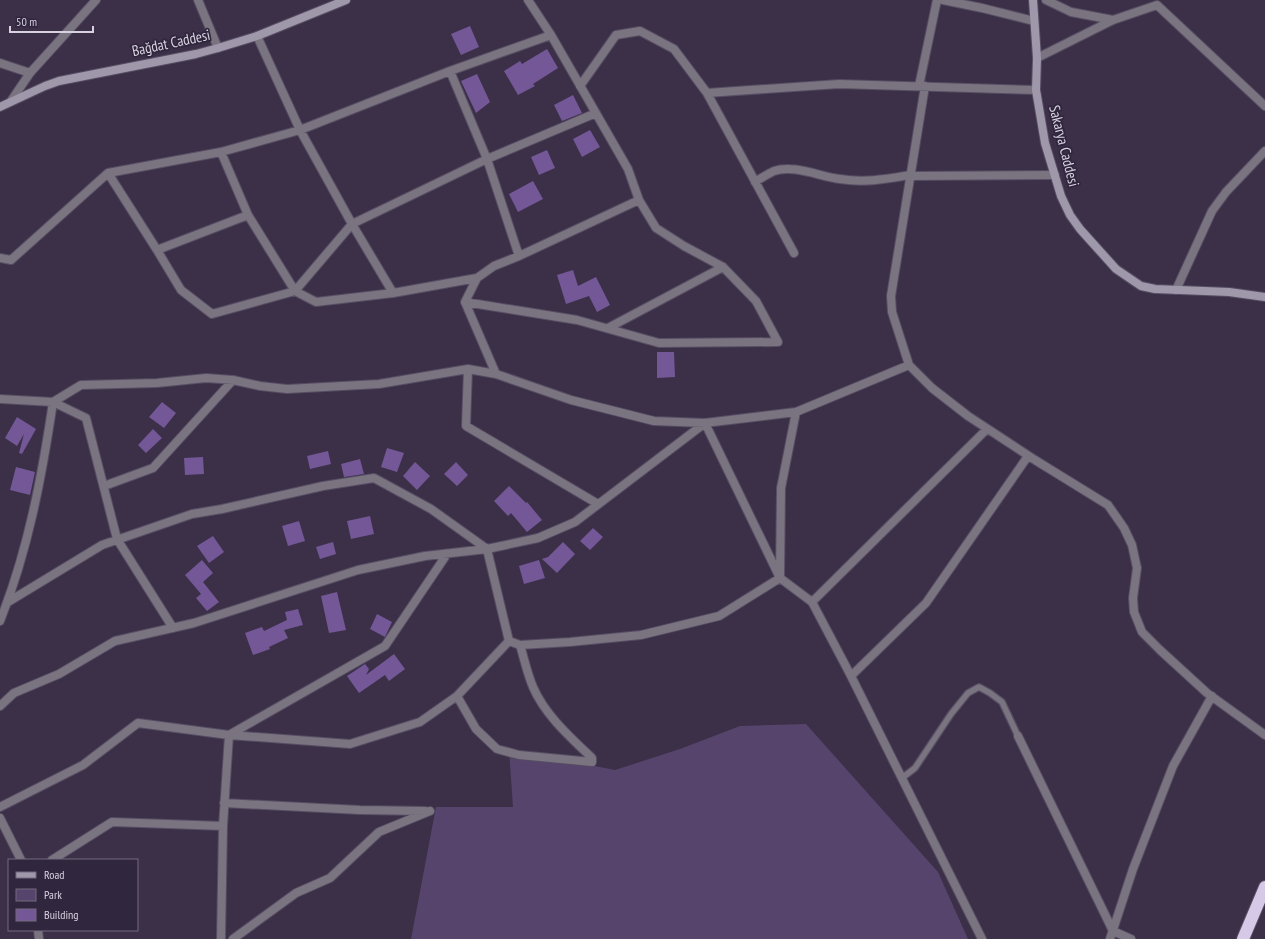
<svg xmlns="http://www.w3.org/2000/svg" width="1265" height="939" font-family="'PT Sans Narrow',sans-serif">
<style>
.green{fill:#56446c}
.building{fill:#745797}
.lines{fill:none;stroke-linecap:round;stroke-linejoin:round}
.lane-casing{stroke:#574d63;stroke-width:8}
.street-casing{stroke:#574d63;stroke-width:10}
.secondary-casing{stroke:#574d63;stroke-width:10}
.highway-casing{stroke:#574d63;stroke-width:14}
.lane{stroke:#797480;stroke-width:5.5}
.street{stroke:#797480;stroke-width:8}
.secondary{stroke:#9f97aa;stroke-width:8}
.highway{stroke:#d6c9e7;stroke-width:12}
.labels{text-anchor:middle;stroke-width:3.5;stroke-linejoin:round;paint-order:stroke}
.street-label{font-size:15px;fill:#d7d1e0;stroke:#30263d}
</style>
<rect width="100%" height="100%" fill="#3b3048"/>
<path class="green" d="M 806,724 L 938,872 L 968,939 L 411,939 L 436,807 L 513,807 L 509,749 L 615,770 L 680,749 L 740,726 Z"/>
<path class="building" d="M 470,26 L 479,47 L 461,55 L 451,34 Z
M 547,49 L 558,68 L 533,84 L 535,86 L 518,95 L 504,71 L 520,61 L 522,64 Z
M 477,74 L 490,102 L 476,113 L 461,81 Z
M 573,95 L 582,113 L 562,121 L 554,105 Z
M 590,130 L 600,147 L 582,157 L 573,139 Z
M 547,150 L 555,168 L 539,175 L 531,157 Z
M 533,181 L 543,199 L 518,212 L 509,194 Z
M 573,270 L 578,286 L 596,277 L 610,305 L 597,312 L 589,296 L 566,304 L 557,275 Z
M 657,352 L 674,352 L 675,377 L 657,378 Z
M 162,402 L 176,413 L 164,428 L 149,417 Z
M 17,417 L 36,429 L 22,454 L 19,453 L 24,434 L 17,446 L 5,438 Z
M 153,429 L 162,438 L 146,453 L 138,445 Z
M 387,448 L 404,453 L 397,472 L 381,467 Z
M 328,451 L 331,464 L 310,469 L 307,456 Z
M 203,457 L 204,474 L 185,475 L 184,458 Z
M 360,459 L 364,474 L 344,477 L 341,464 Z
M 415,462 L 430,476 L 417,490 L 403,476 Z
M 456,462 L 468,475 L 457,486 L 444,474 Z
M 16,467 L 35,472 L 30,495 L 10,490 Z
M 509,486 L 526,503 L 527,502 L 542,520 L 527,532 L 511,513 L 508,516 L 494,501 Z
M 370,516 L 374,534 L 351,539 L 347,521 Z
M 299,521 L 305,541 L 288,546 L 282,526 Z
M 593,528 L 603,537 L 590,550 L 580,541 Z
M 213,536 L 224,552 L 209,563 L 197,546 Z
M 333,542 L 336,554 L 320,559 L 316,547 Z
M 563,542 L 575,554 L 557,573 L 542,559 L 548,557 Z
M 202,560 L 213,573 L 203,582 L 219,602 L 207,611 L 196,598 L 201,594 L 185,575 Z
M 539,560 L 545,578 L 524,584 L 519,566 Z
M 337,592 L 346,630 L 329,633 L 321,596 Z
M 298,609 L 303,625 L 284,630 L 288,638 L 269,647 L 270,649 L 253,655 L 245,633 L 262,627 L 264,631 L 287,620 L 285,612 Z
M 377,614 L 392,622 L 385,637 L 370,629 Z
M 394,654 L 405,669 L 389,681 L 385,675 L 359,693 L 347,676 L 365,664 L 369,669 L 366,675 Z"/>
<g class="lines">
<defs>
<path id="lane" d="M 902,778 L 915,768 L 951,714 L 968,693 L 979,687 L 990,693 L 1002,702 L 1018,736"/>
<path id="street" d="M 198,0 L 218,48
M 943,0 L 982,8 L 1034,21
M 1046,0 L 1071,12 L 1113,20
M 257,36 L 300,130 L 352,224 L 393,293
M 1037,58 L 1113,20 L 1157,5 L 1265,106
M 0,63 L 30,73
M 580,86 L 616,35 L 640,31 L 674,49 L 707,93 L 794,253
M 919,86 L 937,0
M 925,86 L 891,296 L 892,312 L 909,365 L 932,388 L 968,416 L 1035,460 L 1108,505 L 1124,528 L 1132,545 L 1137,568 L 1133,598 L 1134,612 L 1142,632 L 1160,650 L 1207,693 L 1265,735
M 707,93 L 839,84 L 1036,90
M 11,101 L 30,73 L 96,0
M 221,152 L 248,215 L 295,291 L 352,224 L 487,159 L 450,71
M 108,173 L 157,250 L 248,215
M 910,176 L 1055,175
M 755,182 C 761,178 768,174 774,171 C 794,164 821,177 840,179 C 865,183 886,179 910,175
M 157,250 L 181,290 L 212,314 L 295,291 L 316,302 L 393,293 L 477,278
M 519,256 L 487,159 L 596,113
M 0,258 L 11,260 L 108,173 L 221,152 L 300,130 L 450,71 L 551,35
M 1176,290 L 1212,211 L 1226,192 L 1265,151
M 465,302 L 577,320 L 659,343 L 778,342 L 756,301 L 723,267 L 684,246 L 656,228 L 639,200 L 628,169 L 551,35 L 528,0
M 608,328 L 723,267
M 468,369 L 466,426 L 598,504
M 496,374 L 465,302 L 477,278 L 494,266 L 519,256 L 639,200
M 0,399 L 53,402 L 81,385 L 157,383 L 206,378 L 233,380 L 260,386 L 287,389 L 379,384 L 468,369 L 496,374 L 571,400 L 654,421 L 705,423 L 796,412 L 909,365
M 796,412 L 781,488 L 780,578 L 812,602 L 851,676 L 982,939
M 104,486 L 153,468 L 233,380
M 8,602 L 102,545 L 192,514 L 222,509 L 323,486 L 374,478 L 431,509 L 487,549 L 509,641
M 812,602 L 987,429
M 0,621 C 28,551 42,476 53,402 L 86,418 L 117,539 L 173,628
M 509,641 L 520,645 L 570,642 L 641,635 L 719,616 L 780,578 L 705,423
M 851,676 L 926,603 L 1028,456
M 457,696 L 476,729 L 497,749 L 519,755 L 592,762 L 592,758 C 570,737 545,715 533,687 C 527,673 524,658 520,645
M 0,706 L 14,693 L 59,674 L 115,641 L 194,623 L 358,570 L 425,556 L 487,549 L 538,538 L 575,522 L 705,423
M 229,735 L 385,646 L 447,554
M 1018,736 L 1113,931 L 1131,939
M 224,803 L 360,810 L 425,811
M 0,807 L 83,765 L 138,723 L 229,735 L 350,744 L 420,722 L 457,696 L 509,641
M 0,818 L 21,860
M 52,860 L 112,822 L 223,826
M 38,930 L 39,939
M 221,939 L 223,826 L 229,735
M 233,939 L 296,893 L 330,878 L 379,832 L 430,811
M 1110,939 L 1133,869 L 1173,766 L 1212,696"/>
<path id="secondary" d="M 1033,0 L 1037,58 L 1036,90 L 1045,143 L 1061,196 L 1070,215 L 1080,229 L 1116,269 L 1141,286 L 1155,289 L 1229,292 L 1265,297
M 0,107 L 45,86 L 59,81 L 196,54 L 218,48 L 257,36 L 346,0"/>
<path id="highway" d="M 1243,939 L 1265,887"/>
</defs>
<use href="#lane" class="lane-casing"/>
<use href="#street" class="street-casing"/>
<use href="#secondary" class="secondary-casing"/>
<use href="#highway" class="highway-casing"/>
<use href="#lane" class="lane"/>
<use href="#street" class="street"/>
<use href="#secondary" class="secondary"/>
<use href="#highway" class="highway"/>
</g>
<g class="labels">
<g class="street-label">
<text transform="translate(171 43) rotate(-12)" y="5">Bağdat Caddesi</text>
<text transform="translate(1064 146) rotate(76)" y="5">Sakarya Caddesi</text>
</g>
</g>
<rect x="8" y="859" width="130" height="72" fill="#30263d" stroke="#736a7e"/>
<rect x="16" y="872" width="20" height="6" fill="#9f97aa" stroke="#736a7e"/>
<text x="44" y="879" font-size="12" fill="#d7d1e0">Road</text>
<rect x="16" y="889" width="20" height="12" fill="#56446c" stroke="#736a7e"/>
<text x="44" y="899" font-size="12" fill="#d7d1e0">Park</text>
<rect x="16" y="909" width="20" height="12" fill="#745797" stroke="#736a7e"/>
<text x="44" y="919" font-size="12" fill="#d7d1e0">Building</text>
<path d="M10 26v6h83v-6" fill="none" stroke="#d7d1e0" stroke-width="2"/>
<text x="16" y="26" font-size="12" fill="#d7d1e0" stroke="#30263d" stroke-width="3" paint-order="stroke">50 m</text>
</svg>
